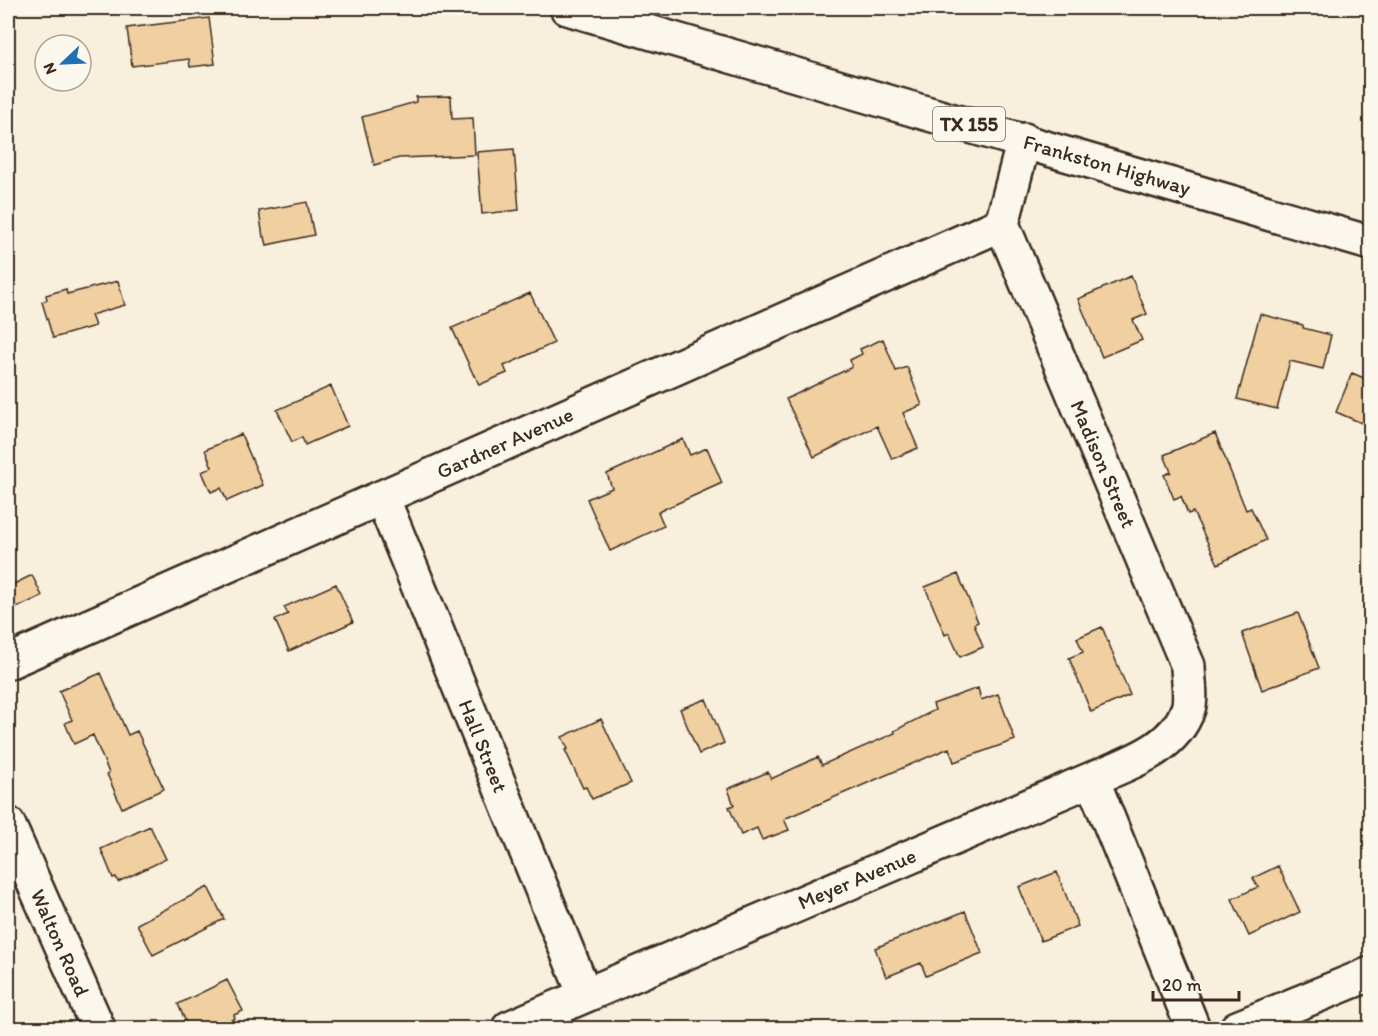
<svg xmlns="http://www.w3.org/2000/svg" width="1378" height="1036" font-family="Itim,sans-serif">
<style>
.building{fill:#f0cfa1;stroke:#3b2a1e;stroke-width:1.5}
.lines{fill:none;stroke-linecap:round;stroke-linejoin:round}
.minor-casing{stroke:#3b2a1e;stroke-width:38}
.major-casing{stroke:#3b2a1e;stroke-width:38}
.minor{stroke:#fbf7ec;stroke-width:33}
.major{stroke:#fbf7ec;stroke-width:33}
.labels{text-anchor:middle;stroke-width:6;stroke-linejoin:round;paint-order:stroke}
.shield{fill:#fbf7ec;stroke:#75685c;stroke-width:1.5}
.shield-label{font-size:20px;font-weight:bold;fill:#3b2a1e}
.street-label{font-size:21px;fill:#3b2a1e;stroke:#fbf7ec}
</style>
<rect width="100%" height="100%" fill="#f9efdd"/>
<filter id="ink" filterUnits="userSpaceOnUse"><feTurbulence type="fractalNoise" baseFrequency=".0167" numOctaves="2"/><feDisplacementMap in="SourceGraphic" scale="12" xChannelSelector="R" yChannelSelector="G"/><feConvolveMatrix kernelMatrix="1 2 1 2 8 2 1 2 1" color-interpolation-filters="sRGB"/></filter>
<g filter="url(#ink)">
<path class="building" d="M 209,18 L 215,64 L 190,67 L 189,59 L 132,66 L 127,28 Z
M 451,96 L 452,119 L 473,118 L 475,155 L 399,158 L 374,165 L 362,117 L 416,102 L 416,97 Z
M 514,149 L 519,210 L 482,214 L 477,152 Z
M 307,202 L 314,235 L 267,245 L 265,237 L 263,237 L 259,211 Z
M 1131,276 L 1147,314 L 1133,320 L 1142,340 L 1102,357 L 1078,299 Z
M 118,281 L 125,305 L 91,315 L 95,326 L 53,338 L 42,302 L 47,300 L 46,295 L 66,289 L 67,294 Z
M 530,293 L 554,343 L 504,366 L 507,373 L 479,385 L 475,375 L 474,376 L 452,328 Z
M 1260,314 L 1303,325 L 1303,328 L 1331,335 L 1323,369 L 1290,361 L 1277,409 L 1237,399 Z
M 883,339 L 896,371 L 907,367 L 922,405 L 903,413 L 918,448 L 892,459 L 877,426 L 814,457 L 786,399 L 852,367 L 850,360 L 862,354 L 860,349 Z
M 1352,373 L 1371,381 L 1371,427 L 1336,412 Z
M 331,386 L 348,426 L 305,445 L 302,437 L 292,442 L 277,410 Z
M 1215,433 L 1246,510 L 1251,508 L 1266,540 L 1218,564 L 1193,512 L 1188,514 L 1181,496 L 1174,499 L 1164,475 L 1171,472 L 1164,455 Z
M 241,434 L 263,485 L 227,501 L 221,488 L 211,492 L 202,472 L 212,467 L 205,450 Z
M 683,439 L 690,455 L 707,448 L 722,483 L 658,512 L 664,526 L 610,551 L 587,499 L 612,488 L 607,474 Z
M 958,574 L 978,622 L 974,624 L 983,647 L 960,657 L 949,633 L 945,635 L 925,587 Z
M 32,575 L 42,596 L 8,612 L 8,587 Z
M 336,584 L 353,622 L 289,651 L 275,620 L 288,614 L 284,607 Z
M 1298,613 L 1319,668 L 1262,690 L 1242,633 Z
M 1102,627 L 1130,695 L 1091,712 L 1069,658 L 1083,652 L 1077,638 Z
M 101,673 L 128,735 L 137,731 L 164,789 L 122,808 L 107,774 L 109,773 L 93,735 L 74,744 L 65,723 L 72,720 L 59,691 Z
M 978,688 L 981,700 L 998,694 L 1015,740 L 954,762 L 949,748 L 784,819 L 789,830 L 762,840 L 757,828 L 741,835 L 729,807 L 734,805 L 728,789 L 768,772 L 771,779 L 818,757 L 822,765 L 895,733 L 894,731 L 935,710 L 933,704 Z
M 706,699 L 724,743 L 699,754 L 680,709 Z
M 601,719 L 631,783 L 592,799 L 586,787 L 583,788 L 565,750 L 568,749 L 562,737 Z
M 150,826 L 166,859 L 118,882 L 116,877 L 113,878 L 101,849 Z
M 1278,866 L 1300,912 L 1249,936 L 1232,899 L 1258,887 L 1253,878 Z
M 1057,872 L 1078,926 L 1041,941 L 1019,887 Z
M 208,887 L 224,919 L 153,955 L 137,924 Z
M 965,911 L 982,953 L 926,976 L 921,963 L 886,977 L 875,948 Z
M 227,980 L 243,1011 L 234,1015 L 235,1018 L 215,1029 L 189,1029 L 178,1004 Z"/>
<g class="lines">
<defs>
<path id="minor" d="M 1002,224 L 1024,140
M 382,497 L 585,995
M 8,662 L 1002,224
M 1092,779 L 1193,1028
M 8,824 L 98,1028
M 509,1028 L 1092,779 C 1128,763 1174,750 1188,709 C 1192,697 1188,678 1188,666 L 1002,224
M 1237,1028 L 1370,974"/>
<path id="major" d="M 567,8 L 1370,243"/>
</defs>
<use href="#minor" class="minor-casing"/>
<use href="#major" class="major-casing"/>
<use href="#minor" class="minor"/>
<use href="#major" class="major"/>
</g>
</g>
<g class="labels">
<rect class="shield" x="933" y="107" width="72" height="34" rx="4.5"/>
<g class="shield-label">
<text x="969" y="131">TX 155</text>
</g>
<g class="street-label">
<text transform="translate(1107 165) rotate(16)" y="7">Frankston Highway</text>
<text transform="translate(505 443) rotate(-24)" y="7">Gardner Avenue</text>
<text transform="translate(1103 464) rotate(67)" y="7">Madison Street</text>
<text transform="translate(483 746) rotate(68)" y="7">Hall Street</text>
<text transform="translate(857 879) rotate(-23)" y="7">Meyer Avenue</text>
<text transform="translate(60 943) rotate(66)" y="7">Walton Road</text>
</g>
</g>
<rect width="1378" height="1036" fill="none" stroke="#fbf7ec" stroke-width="30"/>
<rect x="15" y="15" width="1348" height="1006" fill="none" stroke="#3b2a1e" stroke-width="2" filter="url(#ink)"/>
<g transform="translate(63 63) rotate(247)"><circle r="28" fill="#fbf7ec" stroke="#aea59a" stroke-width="1.5"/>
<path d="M0-4.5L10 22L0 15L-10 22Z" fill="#1f6fb2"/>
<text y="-9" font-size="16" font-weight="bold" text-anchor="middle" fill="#3b2a1e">N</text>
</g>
<path d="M1153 991v9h86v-9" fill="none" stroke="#3b2a1e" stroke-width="3"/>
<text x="1162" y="991" font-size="18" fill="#3b2a1e" stroke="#fbf7ec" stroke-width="4.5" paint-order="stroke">20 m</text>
</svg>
